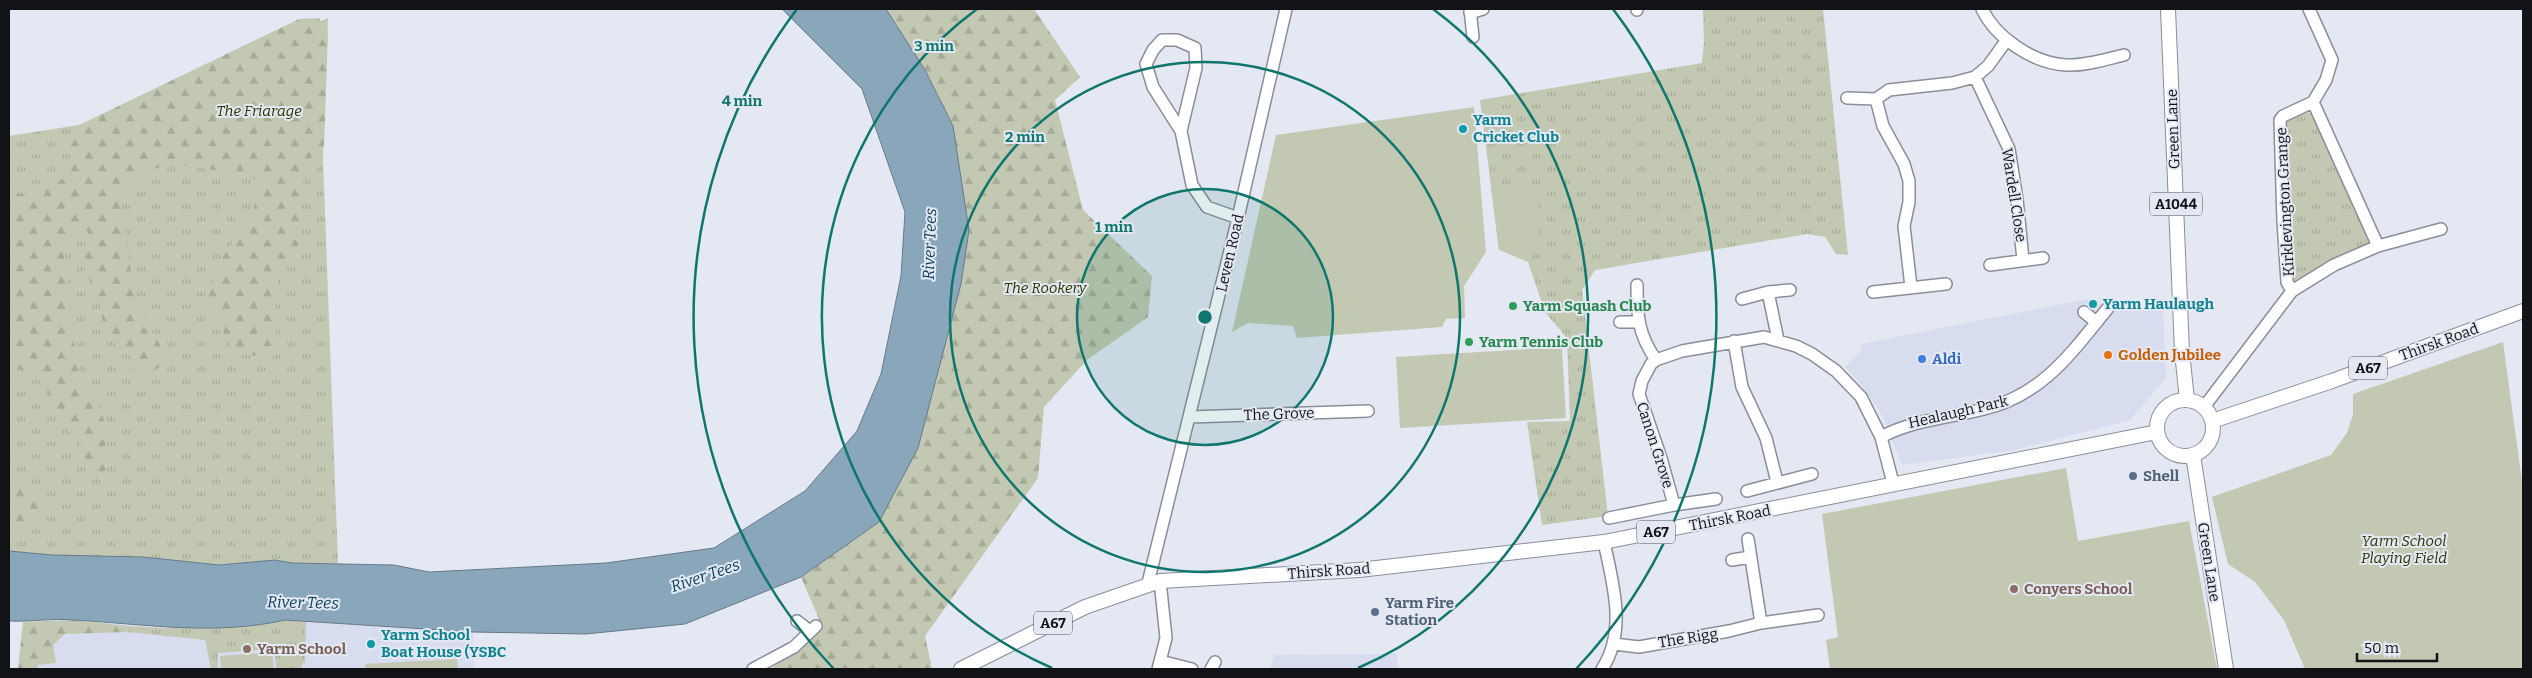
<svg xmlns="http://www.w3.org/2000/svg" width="2532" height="678" font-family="Bitter,serif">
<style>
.built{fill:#d7ddee}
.grass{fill:url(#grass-tufts)}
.forest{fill:url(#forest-firs)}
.park{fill:#c2c8b1}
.water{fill:#8aa6ba;stroke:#667a89}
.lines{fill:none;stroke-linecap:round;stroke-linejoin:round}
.minor-casing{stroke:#8b8e98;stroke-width:14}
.major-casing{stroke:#8b8e98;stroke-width:16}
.minor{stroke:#fff;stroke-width:11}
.major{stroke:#fff;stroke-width:14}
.ring{fill:none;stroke:#0f766e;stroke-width:2.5}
.culture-dot{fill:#0f9aa8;stroke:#e4e8f2;stroke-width:2}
.leisure-dot{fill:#2e9e5b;stroke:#e4e8f2;stroke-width:2}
.food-dot{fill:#e8710a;stroke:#e4e8f2;stroke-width:2}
.shop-dot{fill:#3f7fe0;stroke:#e4e8f2;stroke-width:2}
.service-dot{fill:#5c6f8a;stroke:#e4e8f2;stroke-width:2}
.education-dot{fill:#8d6e63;stroke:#e4e8f2;stroke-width:2}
.labels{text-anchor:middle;stroke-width:4;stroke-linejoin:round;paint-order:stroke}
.shield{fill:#e4e8f2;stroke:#515359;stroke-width:1}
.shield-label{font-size:14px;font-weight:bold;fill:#121317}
.park-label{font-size:15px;font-style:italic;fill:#2c3400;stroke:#e4e8f2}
.culture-label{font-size:15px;font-weight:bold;fill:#0d838f;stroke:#e4e8f2;text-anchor:start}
.street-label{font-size:15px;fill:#121317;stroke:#e4e8f2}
.leisure-label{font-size:15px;font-weight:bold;fill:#27864d;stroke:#e4e8f2;text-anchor:start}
.food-label{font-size:15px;font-weight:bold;fill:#c56008;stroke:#e4e8f2;text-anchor:start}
.shop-label{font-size:15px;font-weight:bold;fill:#366cbe;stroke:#e4e8f2;text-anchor:start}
.service-label{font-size:15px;font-weight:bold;fill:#4e5e75;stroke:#e4e8f2;text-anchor:start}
.education-label{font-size:15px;font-weight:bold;fill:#785e54;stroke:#e4e8f2;text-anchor:start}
.water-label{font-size:16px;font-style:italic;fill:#0a415e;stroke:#e4e8f2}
.centre{fill:#0f766e;stroke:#e4e8f2;stroke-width:2.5}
.ring-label{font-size:15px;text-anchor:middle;font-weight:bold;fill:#0f766e;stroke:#e4e8f2;stroke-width:4;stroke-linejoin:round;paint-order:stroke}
</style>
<defs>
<pattern id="grass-tufts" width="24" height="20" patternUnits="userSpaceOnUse" patternTransform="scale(1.25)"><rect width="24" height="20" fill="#c2c8b1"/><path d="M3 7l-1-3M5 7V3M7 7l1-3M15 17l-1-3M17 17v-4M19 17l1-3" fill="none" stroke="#a6ab98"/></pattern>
<pattern id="forest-firs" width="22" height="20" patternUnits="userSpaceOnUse" patternTransform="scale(1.25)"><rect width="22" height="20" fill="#c2c8b1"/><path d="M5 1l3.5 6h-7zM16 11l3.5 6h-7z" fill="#a6ab98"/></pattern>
</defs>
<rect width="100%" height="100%" fill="#e4e8f2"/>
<path class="built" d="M 2093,298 L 2101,305 L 2106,298 L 2118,308 L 2116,311 L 2163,308 L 2166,378 L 2130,420 L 2015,450 L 1902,465 L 1883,417 L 1861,384 L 1845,367 L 1861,351 L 1861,344 Z
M 73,620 L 163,628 L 285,620 L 473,632 L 474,669 L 18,669 L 23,622 Z
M 1397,654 L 1398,669 L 1270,669 L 1274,655 Z"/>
<path class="grass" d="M 1703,9 L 1823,9 L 1848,255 L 1836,254 L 1825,237 L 1807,234 L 1595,270 L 1582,290 L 1608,516 L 1542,525 L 1527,422 L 1570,421 L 1567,338 L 1545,312 L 1528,262 L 1499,250 L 1480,100 L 1702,63 L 1704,42 Z
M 328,18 L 323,158 L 338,563 L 292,563 L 275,560 L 219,565 L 143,557 L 52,555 L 9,551 L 9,136 L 117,119 Z
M 2305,111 L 2314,115 L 2322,131 C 2321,139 2328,153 2334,157 L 2370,240 L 2367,245 L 2297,282 L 2292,279 L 2288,243 L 2291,239 L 2285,174 L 2287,171 L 2287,148 L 2284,145 L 2284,122 Z
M 285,620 L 306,622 L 305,663 L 302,663 L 302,669 L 276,669 L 275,649 L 218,653 L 218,669 L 211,669 L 205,640 L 127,632 L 128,626 L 163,628 Z"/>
<path class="forest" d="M 886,9 L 1034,9 L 1080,77 L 1055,100 L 1083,210 L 1152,276 L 1148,317 L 1087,360 L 1044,407 L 1038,478 L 925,636 L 932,669 L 771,669 L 822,626 L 801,577 L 879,522 L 918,448 L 961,284 L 953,126 L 925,70 Z
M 319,18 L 328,33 L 324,146 L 306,162 L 300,210 L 301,243 C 296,248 288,253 284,260 C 267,292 284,331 271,363 L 260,364 L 258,356 L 238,353 L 227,341 L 208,297 L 219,263 L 253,212 L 259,180 L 242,174 L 167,163 L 135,179 L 121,201 L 132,279 L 142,314 L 160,345 L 165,363 L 143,378 L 132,369 L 129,351 L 105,334 L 100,306 L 84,266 L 88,231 L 74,228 L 62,243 L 78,376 L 95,397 L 104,420 L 107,469 L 99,477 L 88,470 L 81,445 L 64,426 L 55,402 L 36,374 L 9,366 L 9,308 L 14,306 L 9,295 L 9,196 C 26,193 61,190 67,171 C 72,157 69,142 73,128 L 299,19 Z
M 9,482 L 13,486 L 44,498 L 44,507 L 18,530 L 12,531 L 9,529 Z
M 73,620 L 128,626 L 127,632 L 65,634 L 53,645 L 56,663 L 38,665 L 38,669 L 18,669 L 23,622 Z"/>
<path class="park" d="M 1474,107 L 1486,252 L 1464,286 L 1465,318 L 1446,319 L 1442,327 L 1297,338 L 1293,326 L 1248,323 L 1232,332 L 1276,135 Z
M 1535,185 L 1540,230 L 1529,248 L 1499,250 L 1491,187 Z
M 2503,342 L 2523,489 L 2523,669 L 2305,669 L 2284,620 L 2255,582 L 2228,564 L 2212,497 L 2331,455 L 2347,433 L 2353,414 L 2353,394 Z
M 1562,347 L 1566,418 L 1400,428 L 1396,357 Z
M 2066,468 L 2078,541 L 2189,521 L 2217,669 L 1830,669 L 1826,640 L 1838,637 L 1822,514 Z
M 272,652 L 274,669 L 221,669 L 220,656 Z
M 457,659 L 458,669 L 366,669 L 365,664 Z"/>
<path class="water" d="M 782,9 L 886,9 L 925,70 L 953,126 L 969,230 L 961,284 L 918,448 L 879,522 L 801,577 L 685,624 L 586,634 L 473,632 L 285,620 C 215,636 144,624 74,620 C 52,618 31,622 9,621 L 9,551 L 52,555 L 143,557 L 219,565 L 275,560 L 292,563 L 394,565 L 429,572 L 606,563 L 714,548 L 805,491 L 857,431 L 881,374 L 901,276 L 905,212 L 862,89 Z"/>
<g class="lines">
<defs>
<path id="minor" d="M 1470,9 L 1473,37
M 1637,9 L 1637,10
M 1982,9 C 1996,38 2033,63 2066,65 C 2085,66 2107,59 2124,55
M 2309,9 L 2332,60 L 2326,80 L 2313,102 L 2283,116 L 2280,120 L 2283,221 L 2287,282 L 2292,291 L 2334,265 L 2378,246 L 2313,102
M 1470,13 L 1483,9
M 1975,77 L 2009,149 L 2017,199 L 2023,260
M 1847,98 L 1876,99
M 1181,131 L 1196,68 L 1195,48 L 1177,40 L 1162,40 L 1153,50 L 1146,64 L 1153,87 L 1181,131 L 1192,185 L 1207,207 L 1238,218
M 2378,246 L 2441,229
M 1990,265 L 2043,258
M 1637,285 C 1637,316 1638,334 1656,360
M 1911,287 L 1904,226 L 1909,202 L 1909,181 L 1904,164 L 1883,126 L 1876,99 L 1889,90 L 1952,83 L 1975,77 L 1988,66 L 2006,41
M 1768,292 L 1778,340
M 1873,292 L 1946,284
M 1742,299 L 1768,292 L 1790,290
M 2084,312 L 2096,322
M 1620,322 L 1638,322
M 1734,341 L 1742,387 L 1766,438 L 1777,482
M 2204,407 L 2292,291
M 1190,417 L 1368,411
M 1881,437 C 1913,420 1948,418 1984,409 C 2043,395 2072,352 2108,308
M 1747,491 L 1812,474
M 1674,505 L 1661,458 L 1639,394 L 1642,381 L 1651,364 L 1656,360 L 1682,351 L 1764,337 L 1796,346 L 1812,354 L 1836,371 L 1861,397 L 1881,437 L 1893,483
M 1609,518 L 1674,505 L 1716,499
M 1748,539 L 1761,623
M 1732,560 L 1750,557
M 1148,583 L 1238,218 L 1286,9
M 797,621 L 810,631
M 1614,644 L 1639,647 L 1729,631 L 1761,623 L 1818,615
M 1160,661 L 1192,669
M 753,669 L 794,647 L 816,626
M 1158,669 L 1166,638 L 1160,581
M 1211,669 L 1215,662
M 1602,669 C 1627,631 1613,584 1604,542"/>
<path id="major" d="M 2168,9 L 2182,352 L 2187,400
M2157 428a28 28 0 1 1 56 0a28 28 0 1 1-56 0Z
M 2212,421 L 2332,381 L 2523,311
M 2193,455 L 2226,669
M 961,669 L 1085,607 L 1160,581 L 1359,570 L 1604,542 L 2157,432"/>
</defs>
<use href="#minor" class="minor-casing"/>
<use href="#major" class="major-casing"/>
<use href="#minor" class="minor"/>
<use href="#major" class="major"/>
</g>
<circle cx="1205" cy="317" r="128" fill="#0f766e" fill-opacity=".12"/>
<g class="ring">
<circle cx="1205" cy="317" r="128"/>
<circle cx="1205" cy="317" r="255"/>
<path d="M1052 668A383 383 0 0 1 977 9M1433 9A383 383 0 0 1 1358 668"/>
<path d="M834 669A511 511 0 0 1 797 9M1613 9A511 511 0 0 1 1576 669"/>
</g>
<g class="culture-dot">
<circle cx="1463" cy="129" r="5"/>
<circle cx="2093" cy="304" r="5"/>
<circle cx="371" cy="644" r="5"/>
</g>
<g class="leisure-dot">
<circle cx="1513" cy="306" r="5"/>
<circle cx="1469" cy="342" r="5"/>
</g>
<circle class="food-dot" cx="2108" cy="355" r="5"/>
<circle class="shop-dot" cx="1922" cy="359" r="5"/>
<g class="service-dot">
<circle cx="2133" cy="476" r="5"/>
<circle cx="1375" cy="612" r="5"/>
</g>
<g class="education-dot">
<circle cx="2014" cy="589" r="5"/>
<circle cx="247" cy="649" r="5"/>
</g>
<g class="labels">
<g class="shield">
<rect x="2150" y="192.5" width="52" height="23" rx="4"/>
<rect x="2349" y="356.5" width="38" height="23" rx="4"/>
<rect x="1637" y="520.5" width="38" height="23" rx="4"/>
<rect x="1034" y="611.5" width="38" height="23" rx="4"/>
</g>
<g class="shield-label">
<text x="2176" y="209">A1044</text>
<text x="2368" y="373">A67</text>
<text x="1656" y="537">A67</text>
<text x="1053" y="628">A67</text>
</g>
<g class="park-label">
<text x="259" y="116">The Friarage</text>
<text x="1045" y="293">The Rookery</text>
<text x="2404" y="546">Yarm School<tspan x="2404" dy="17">Playing Field</tspan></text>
</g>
<g class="culture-label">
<text x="1473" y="125">Yarm<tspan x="1473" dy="17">Cricket Club</tspan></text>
<text x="2103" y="309">Yarm Haulaugh</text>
<text x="381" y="640">Yarm School<tspan x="381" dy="17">Boat House (YSBC</tspan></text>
</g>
<g class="street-label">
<text transform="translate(2173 129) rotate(-92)" y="5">Green Lane</text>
<text transform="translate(2014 195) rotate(81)" y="5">Wardell Close</text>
<text transform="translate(2285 202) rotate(-93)" y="5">Kirklevington Grange</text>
<text transform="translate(1230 253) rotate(-77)" y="5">Leven Road</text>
<text transform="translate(2439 342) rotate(-20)" y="5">Thirsk Road</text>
<text transform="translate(1958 412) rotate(-13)" y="5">Healaugh Park</text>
<text transform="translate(1279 414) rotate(-2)" y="5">The Grove</text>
<text transform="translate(1655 445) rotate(72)" y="5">Canon Grove</text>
<text transform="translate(1730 518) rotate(-11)" y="5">Thirsk Road</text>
<text transform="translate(2209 562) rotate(81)" y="5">Green Lane</text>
<text transform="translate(1329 571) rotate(-4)" y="5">Thirsk Road</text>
<text transform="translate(1688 638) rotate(-9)" y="5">The Rigg</text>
</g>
<g class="leisure-label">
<text x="1523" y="311">Yarm Squash Club</text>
<text x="1479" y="347">Yarm Tennis Club</text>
</g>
<g class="food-label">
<text x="2118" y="360">Golden Jubilee</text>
</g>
<g class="shop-label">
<text x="1932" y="364">Aldi</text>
</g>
<g class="service-label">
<text x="2143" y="481">Shell</text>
<text x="1385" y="608">Yarm Fire<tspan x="1385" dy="17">Station</tspan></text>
</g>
<g class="education-label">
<text x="2024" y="594">Conyers School</text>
<text x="257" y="654">Yarm School</text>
</g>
<g class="water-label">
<text transform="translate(929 244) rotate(-88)" y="6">River Tees</text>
<text transform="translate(705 575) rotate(-19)" y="6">River Tees</text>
<text transform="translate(303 602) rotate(1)" y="6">River Tees</text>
</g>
</g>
<circle cx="1205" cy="317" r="8" class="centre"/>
<g class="ring-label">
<text x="934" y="51">3 min</text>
<text x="742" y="106">4 min</text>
<text x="1025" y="142">2 min</text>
<text x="1114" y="232">1 min</text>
</g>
<rect width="2532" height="678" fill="none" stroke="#121317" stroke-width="20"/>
<path d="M2357 653v8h80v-8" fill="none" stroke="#121317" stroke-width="2.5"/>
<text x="2364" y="653" font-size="15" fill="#121317" stroke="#e4e8f2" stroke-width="4" paint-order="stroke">50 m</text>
</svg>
